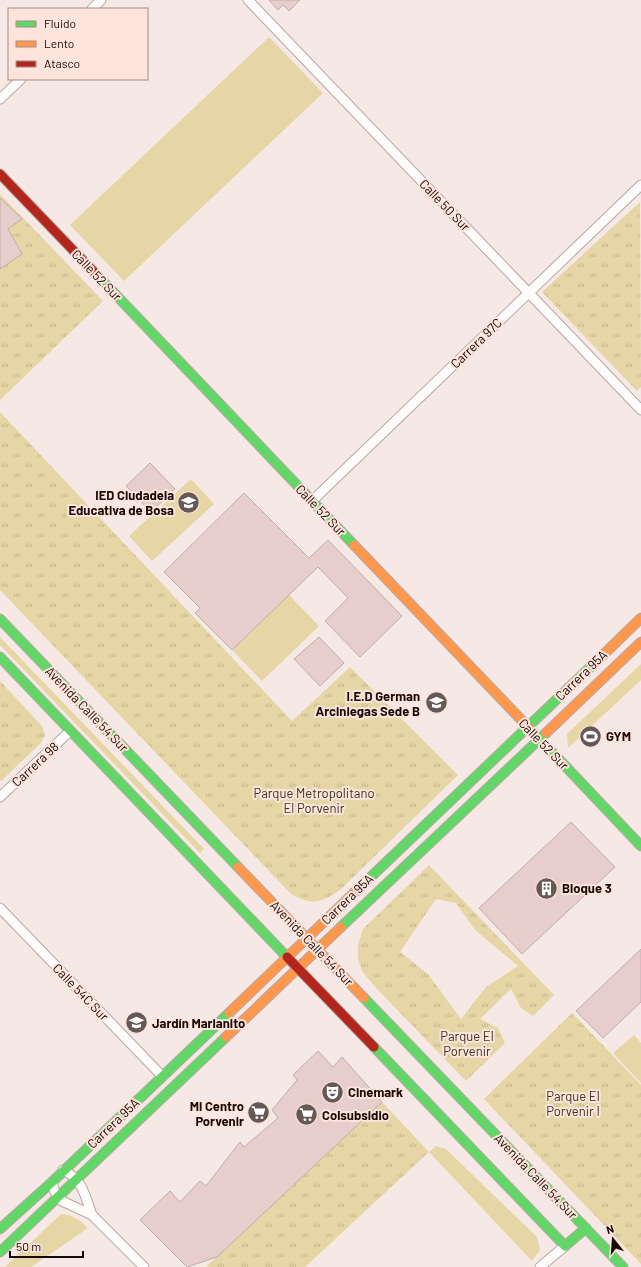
<svg xmlns="http://www.w3.org/2000/svg" width="641" height="1267" font-family="Barlow,sans-serif">
<style>
.green{fill:#e6d6a5}
.park{fill:url(#park-tufts);fill-rule:evenodd}
.building{fill:#e7cdcc;stroke:#bdafae}
.lines{fill:none;stroke-linecap:round;stroke-linejoin:round}
.street-casing{stroke:#b6a9a5;stroke-width:11}
.fast-casing{stroke:#b6a9a5;stroke-width:11}
.slow-casing{stroke:#b6a9a5;stroke-width:11}
.jam-casing{stroke:#b6a9a5;stroke-width:11}
.street{stroke:#fefcfb;stroke-width:9}
.fast{stroke:#63d668;stroke-width:9}
.slow{stroke:#ff974d;stroke-width:9}
.jam{stroke:#b3261e;stroke-width:9}
.labels{text-anchor:middle;stroke-width:4;stroke-linejoin:round;paint-order:stroke}
.street-label{font-size:13px;fill:#180a06;stroke:#fee4dc}
.poi-label{font-size:13px;font-weight:bold;fill:#180a06;stroke:#fee4dc;text-anchor:start}
.park-label{font-size:13px;fill:#39351e;stroke:#fee4dc}
</style>
<defs>
<pattern id="park-tufts" width="24" height="20" patternUnits="userSpaceOnUse"><rect width="24" height="20" fill="#e6d6a5"/><path d="M3 7l-1-3M5 7V3M7 7l1-3M15 17l-1-3M17 17v-4M19 17l1-3" fill="none" stroke="#c5b68d"/></pattern>
</defs>
<rect width="100%" height="100%" fill="#f6e8e4"/>
<path class="green" d="M 269,37 L 323,93 L 124,281 L 70,225 Z
M 191,479 L 214,504 L 152,561 L 129,536 Z
M 289,595 L 319,626 L 262,681 L 232,650 Z
M 0,637 L 204,849 L 200,853 L 0,645 Z
M 641,664 L 641,680 L 568,748 L 567,734 Z
M 634,1035 L 641,1043 L 641,1083 L 613,1053 Z
M 436,1146 L 446,1149 L 537,1237 L 540,1250 L 532,1261 L 429,1152 Z
M 61,1214 C 73,1215 80,1220 88,1228 L 31,1267 L 5,1267 Z"/>
<path class="park" d="M 0,194 L 103,301 L 0,400 Z
M 640,202 L 641,387 L 637,391 L 542,292 Z
M 0,412 L 292,721 L 350,667 L 458,775 L 340,890 C 320,903 313,906 291,894 L 0,590 Z
M 0,681 L 42,726 L 45,735 L 41,743 L 0,782 Z
M 429,865 L 554,995 L 533,1016 L 521,1008 L 511,989 L 480,1019 L 498,1028 L 505,1043 L 466,1081 L 377,989 L 362,971 L 358,960 L 358,945 L 363,929 ZM 436,899 L 456,903 L 475,930 L 518,966 L 486,987 L 461,1019 L 428,974 L 400,952 Z
M 572,1013 L 641,1085 L 641,1264 L 484,1099 Z
M 382,1102 L 429,1152 L 305,1267 L 206,1267 Z"/>
<path class="building" d="M 269,0 L 300,0 L 289,11 L 283,5 L 278,10 Z
M 0,198 L 22,219 L 8,229 L 22,254 L 0,269 Z
M 150,463 L 175,489 L 151,512 L 126,486 Z
M 244,493 L 309,558 L 328,540 L 402,616 L 360,657 L 325,621 L 348,598 L 318,567 L 232,650 L 195,613 L 200,608 L 164,572 Z
M 319,637 L 344,663 L 320,686 L 294,659 Z
M 571,822 L 615,867 L 522,954 L 479,908 Z
M 641,949 L 641,1002 L 603,1038 L 576,1011 Z
M 318,1051 L 333,1067 L 342,1057 L 382,1102 L 217,1257 L 187,1267 L 140,1220 L 170,1191 L 180,1202 L 200,1181 L 206,1186 L 240,1142 L 244,1147 L 278,1118 L 272,1110 L 297,1080 L 293,1075 Z"/>
<g class="lines">
<defs>
<path id="street" d="M 248,0 L 641,410
M 92,9 L 101,0
M 0,99 L 21,79
M 312,501 L 641,185
M 0,797 L 70,731
M 0,908 L 162,1076
M 63,1170 C 83,1179 85,1196 92,1215
M 52,1182 L 55,1192 L 62,1201 L 92,1215 L 144,1267
M 540,1267 L 565,1246"/>
<path id="fast" d="M 95,273 L 354,545
M 0,619 L 238,867
M 0,657 L 287,957
M 532,731 L 641,846
M 354,893 L 602,656
M 341,927 L 546,733
M 364,998 L 623,1267
M 374,1047 L 565,1246 L 586,1228
M 0,1229 L 52,1182 L 229,1013
M 0,1252 L 226,1037"/>
<path id="slow" d="M 354,545 L 532,731
M 602,656 L 641,618
M 546,733 L 641,642
M 238,867 L 364,998
M 229,1013 L 354,893
M 226,1037 L 341,927"/>
<path id="jam" d="M 0,174 L 95,273
M 287,957 L 374,1047"/>
</defs>
<use href="#street" class="street-casing"/>
<use href="#fast" class="fast-casing"/>
<use href="#slow" class="slow-casing"/>
<use href="#jam" class="jam-casing"/>
<use href="#street" class="street"/>
<use href="#fast" class="fast"/>
<use href="#slow" class="slow"/>
<use href="#jam" class="jam"/>
</g>
<defs>
<symbol id="school-disc" viewBox="-11 -11 22 22"><circle r="9.5" fill="#665854" stroke="#fee4dc"/><path d="M0-5L7-2L0 1L-7-2ZM-4 1L0 2.5L4 1V4Q0 6-4 4Z" fill="#fff"/></symbol>
<symbol id="stadium-disc" viewBox="-11 -11 22 22"><circle r="9.5" fill="#665854" stroke="#fee4dc"/><path d="M0-5a6.5 5 0 1 0 0 10a6.5 5 0 1 0 0-10ZM-3.5-1.8h7v3.6h-7Z" fill="#fff"/></symbol>
<symbol id="building-disc" viewBox="-11 -11 22 22"><circle r="9.5" fill="#665854" stroke="#fee4dc"/><path d="M-4-6H4V6H1V3H-1V6H-4ZM-2.5-4.3h1.7v1.8h-1.7ZM.8-4.3h1.7v1.8H.8ZM-2.5-1h1.7V.8h-1.7ZM.8-1h1.7V.8H.8Z" fill="#fff"/></symbol>
<symbol id="theatre-disc" viewBox="-11 -11 22 22"><circle r="9.5" fill="#665854" stroke="#fee4dc"/><path d="M-5-5.5Q0-4 5-5.5V0Q5 5 0 6Q-5 5-5 0ZM-3.3-2.5H-1v1.5H-3.3ZM1-2.5H3.3v1.5H1ZM-2.8 1Q0 5.5 2.8 1Z" fill="#fff"/></symbol>
<symbol id="supermarket-disc" viewBox="-11 -11 22 22"><circle r="9.5" fill="#665854" stroke="#fee4dc"/><path d="M-6-5.5h2.5l.6 2H6L4.5 2H-2.5L-4.4-4H-6ZM-1.5 3.2a1.3 1.3 0 1 0 .1 0ZM3 3.2a1.3 1.3 0 1 0 .1 0Z" fill="#fff"/></symbol>
</defs>
<g fill-rule="evenodd">
<use href="#school-disc" x="176" y="490" width="25" height="25"/>
<use href="#school-disc" x="424" y="690" width="25" height="25"/>
<use href="#stadium-disc" x="578" y="724" width="25" height="25"/>
<use href="#building-disc" x="534" y="876" width="25" height="25"/>
<use href="#school-disc" x="124" y="1010" width="25" height="25"/>
<use href="#theatre-disc" x="320" y="1080" width="25" height="25"/>
<use href="#supermarket-disc" x="246" y="1100" width="25" height="25"/>
<use href="#supermarket-disc" x="294" y="1102" width="25" height="25"/>
</g>
<g class="labels">
<g class="street-label">
<text transform="translate(445 205) rotate(46)" y="5">Calle 50 Sur</text>
<text transform="translate(97 275) rotate(46)" y="5">Calle 52 Sur</text>
<text transform="translate(476 343) rotate(-44)" y="5">Carrera 97C</text>
<text transform="translate(321 510) rotate(46)" y="5">Calle 52 Sur</text>
<text transform="translate(581 675) rotate(-44)" y="5">Carrera 95A</text>
<text transform="translate(87 709) rotate(46)" y="5">Avenida Calle 54 Sur</text>
<text transform="translate(544 744) rotate(46)" y="5">Calle 52 Sur</text>
<text transform="translate(35 764) rotate(-43)" y="5">Carrera 98</text>
<text transform="translate(347 899) rotate(-44)" y="5">Carrera 95A</text>
<text transform="translate(312 943) rotate(46)" y="5">Avenida Calle 54 Sur</text>
<text transform="translate(81 992) rotate(46)" y="5">Calle 54C Sur</text>
<text transform="translate(113 1123) rotate(-44)" y="5">Carrera 95A</text>
<text transform="translate(536 1176) rotate(46)" y="5">Avenida Calle 54 Sur</text>
</g>
<g class="poi-label">
<text x="174" y="500" text-anchor="end">IED Ciudadela<tspan x="174" dy="15">Educativa de Bosa</tspan></text>
<text x="420" y="701" text-anchor="end">I.E.D German<tspan x="420" dy="15">Arciniegas Sede B</tspan></text>
<text x="606" y="741">GYM</text>
<text x="562" y="893">Bloque 3</text>
<text x="152" y="1028">Jardín Marianito</text>
<text x="348" y="1097">Cinemark</text>
<text x="244" y="1111" text-anchor="end">Mi Centro<tspan x="244" dy="15">Porvenir</tspan></text>
<text x="322" y="1120">Colsubsidio</text>
</g>
<g class="park-label">
<text x="314" y="798">Parque Metropolitano<tspan x="314" dy="15">El Porvenir</tspan></text>
<text x="467" y="1041">Parque El<tspan x="467" dy="15">Porvenir</tspan></text>
<text x="573" y="1101">Parque El<tspan x="573" dy="15">Porvenir I</tspan></text>
</g>
</g>
<rect x="8" y="8" width="140" height="72" fill="#fee4dc" stroke="#a28d86"/>
<rect x="16" y="21" width="20" height="6" fill="#63d668" stroke="#a28d86"/>
<text x="44" y="28" font-size="12" fill="#180a06">Fluido</text>
<rect x="16" y="41" width="20" height="6" fill="#ff974d" stroke="#a28d86"/>
<text x="44" y="48" font-size="12" fill="#180a06">Lento</text>
<rect x="16" y="61" width="20" height="6" fill="#b3261e" stroke="#a28d86"/>
<text x="44" y="68" font-size="12" fill="#180a06">Atasco</text>
<g transform="translate(613 1239) rotate(343)" stroke="#fee4dc" stroke-width="3" paint-order="stroke">
<path d="M0-3L7 15L0 10L-7 15Z" fill="#180a06"/>
<text y="-6" font-size="11" font-weight="bold" text-anchor="middle" fill="#180a06">N</text>
</g>
<path d="M10 1251v6h73v-6" fill="none" stroke="#180a06" stroke-width="2"/>
<text x="16" y="1251" font-size="12" fill="#180a06" stroke="#fee4dc" stroke-width="3" paint-order="stroke">50 m</text>
</svg>
